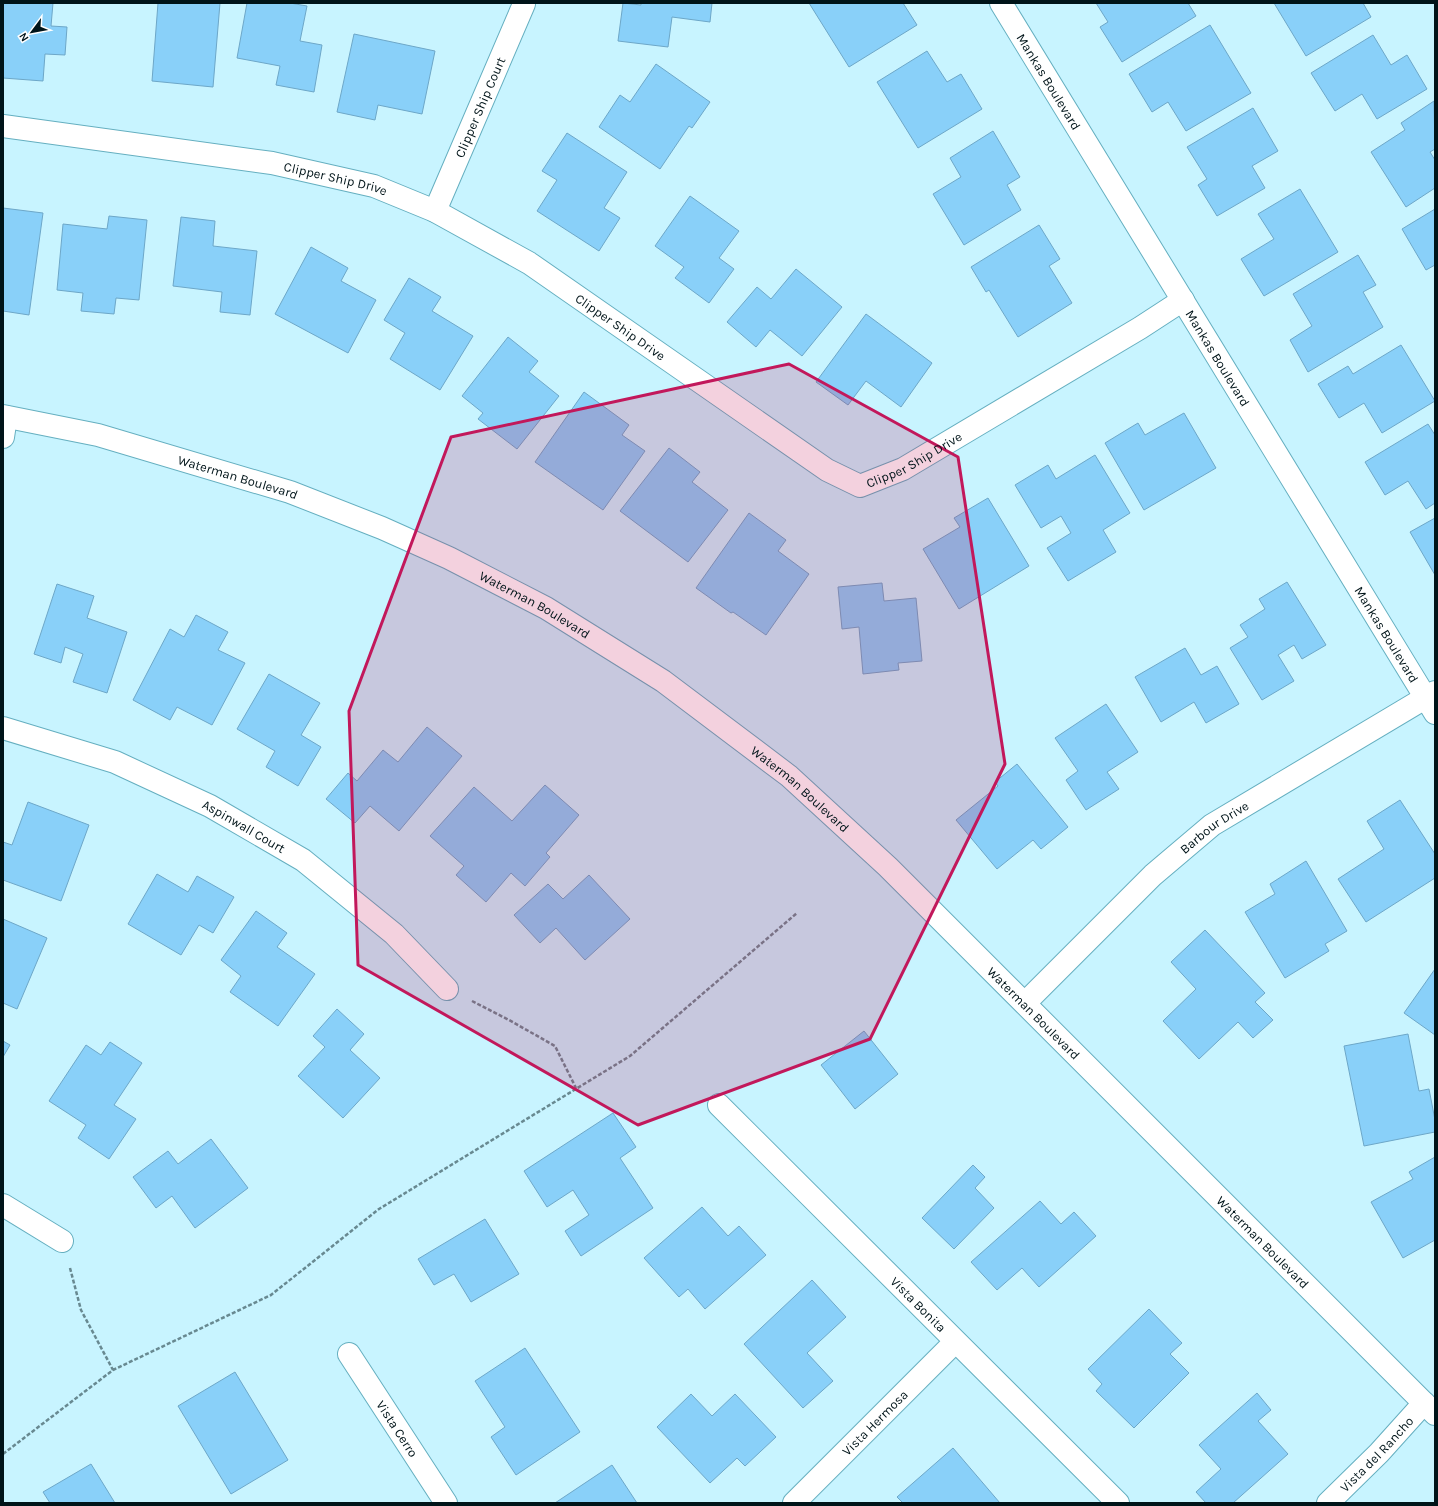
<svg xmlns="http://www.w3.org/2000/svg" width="1438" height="1506" font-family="Karla,sans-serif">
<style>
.building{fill:#89d0f9;stroke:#6da7c8}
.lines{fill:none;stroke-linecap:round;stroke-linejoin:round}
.minor-casing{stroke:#65afc0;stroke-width:24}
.secondary-casing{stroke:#65afc0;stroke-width:24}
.path{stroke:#688991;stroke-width:2.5;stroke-dasharray:4 2;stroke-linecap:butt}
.minor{stroke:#fff;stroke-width:22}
.secondary{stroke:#fff;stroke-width:22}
.marked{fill:#c2185b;fill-opacity:0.2;stroke:#c2185b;stroke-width:3;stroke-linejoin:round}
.labels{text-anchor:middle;stroke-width:3.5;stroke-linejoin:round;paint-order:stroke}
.street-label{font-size:13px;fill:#001419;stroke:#fff}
</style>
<rect width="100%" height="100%" fill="#c8f4ff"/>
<path class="building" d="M 3,3 L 53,3 L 51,26 L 67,27 L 65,55 L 45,54 L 43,81 L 3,78 Z
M 158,3 L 220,3 L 213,87 L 152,81 Z
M 247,3 L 290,3 L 307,6 L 300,41 L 322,45 L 314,92 L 276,85 L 280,66 L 237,58 Z
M 623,3 L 641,5 L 641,3 L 712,3 L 710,22 L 672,17 L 668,47 L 618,41 Z
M 809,3 L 903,3 L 917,25 L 849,67 Z
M 1096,3 L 1188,3 L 1196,16 L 1122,62 L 1100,27 L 1108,22 Z
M 1274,3 L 1363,3 L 1371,17 L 1306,56 Z
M 1210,25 L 1251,93 L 1186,131 L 1168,102 L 1152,112 L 1129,74 Z
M 354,34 L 435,51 L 422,114 L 378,105 L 375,120 L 337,112 Z
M 1373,35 L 1391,65 L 1407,55 L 1427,89 L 1377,119 L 1362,94 L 1335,111 L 1311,73 Z
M 927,51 L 947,82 L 961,74 L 982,109 L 918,148 L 877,82 Z
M 656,64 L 710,102 L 692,128 L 689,126 L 660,169 L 599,127 L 620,95 L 630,102 Z
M 1434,101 L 1435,149 L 1430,152 L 1435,160 L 1435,188 L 1406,207 L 1371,152 L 1405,130 L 1401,123 Z
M 1253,108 L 1278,151 L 1252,166 L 1265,188 L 1217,216 L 1198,185 L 1207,179 L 1187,147 Z
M 993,131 L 1020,177 L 1007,185 L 1021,210 L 964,245 L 933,194 L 961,177 L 950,158 Z
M 567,133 L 627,172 L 604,208 L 620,218 L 599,251 L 537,211 L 557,180 L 542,171 Z
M 1300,189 L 1338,252 L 1264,296 L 1241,259 L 1274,239 L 1258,214 Z
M 690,196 L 739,231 L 719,258 L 734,269 L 709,303 L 675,278 L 684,267 L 655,246 Z
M 3,208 L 43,213 L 29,315 L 3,311 Z
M 1435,209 L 1435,265 L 1426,270 L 1402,229 Z
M 109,216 L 147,220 L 139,300 L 116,298 L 114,314 L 81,311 L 83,293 L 57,290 L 63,224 L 107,229 Z
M 181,217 L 215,221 L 213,246 L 257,251 L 250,315 L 220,312 L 222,292 L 173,286 Z
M 1039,225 L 1060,259 L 1049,266 L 1072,303 L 1018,337 L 989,290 L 986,292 L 971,267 Z
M 311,247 L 348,268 L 341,281 L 376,300 L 348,353 L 275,314 Z
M 1358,255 L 1376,285 L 1363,292 L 1383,327 L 1308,372 L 1290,340 L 1312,326 L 1293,294 Z
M 796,269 L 842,307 L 802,356 L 770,330 L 756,347 L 727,322 L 757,287 L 771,299 Z
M 409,278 L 441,297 L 432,311 L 473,336 L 440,390 L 390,359 L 405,333 L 384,320 Z
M 866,314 L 932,363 L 901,407 L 866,381 L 848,405 L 816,382 Z
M 508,337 L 538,361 L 529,372 L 559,396 L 517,449 L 478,419 L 483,413 L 462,396 Z
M 1401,345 L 1435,401 L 1382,433 L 1364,403 L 1339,418 L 1318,384 L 1348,366 L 1353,374 Z
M 584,392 L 629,425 L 622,435 L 645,451 L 603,510 L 535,462 Z
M 1184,413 L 1216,468 L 1144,510 L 1105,443 L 1138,423 L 1145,435 Z
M 1428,424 L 1435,435 L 1435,503 L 1426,509 L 1408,481 L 1385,495 L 1365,462 Z
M 669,448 L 700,472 L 692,482 L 728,510 L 688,562 L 620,511 Z
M 1095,455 L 1130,513 L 1103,530 L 1116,552 L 1068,581 L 1047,548 L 1071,533 L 1061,516 L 1041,528 L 1015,485 L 1048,465 L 1056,479 Z
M 988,498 L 1029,566 L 959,609 L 923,549 L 960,527 L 954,518 Z
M 749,513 L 786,540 L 778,551 L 809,574 L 766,635 L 733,612 L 731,613 L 696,588 Z
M 1435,518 L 1435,575 L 1410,532 Z
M 1287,582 L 1326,645 L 1302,659 L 1294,645 L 1278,655 L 1294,681 L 1262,700 L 1230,648 L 1248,637 L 1240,625 L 1265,609 L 1259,599 Z
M 882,583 L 884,601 L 916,598 L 922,661 L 898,663 L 899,670 L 863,674 L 859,627 L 842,629 L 838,587 Z
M 57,584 L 94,596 L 87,618 L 127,632 L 107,693 L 73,682 L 83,654 L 65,647 L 61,663 L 34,654 Z
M 196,615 L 228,632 L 218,650 L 245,663 L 212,725 L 177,707 L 170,720 L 133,700 L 170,629 L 184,637 Z
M 1185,648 L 1201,675 L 1217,666 L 1239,704 L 1206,723 L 1194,702 L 1161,722 L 1135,677 Z
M 269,674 L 320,703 L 301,735 L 321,747 L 298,786 L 266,767 L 275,751 L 237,729 Z
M 1106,704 L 1138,752 L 1107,772 L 1119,789 L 1086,810 L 1066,780 L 1078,771 L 1055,738 Z
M 427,727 L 462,756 L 399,831 L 370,806 L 355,823 L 326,799 L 348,773 L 357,781 L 383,750 L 398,762 Z
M 1017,764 L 1068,827 L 1041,849 L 1033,840 L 997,869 L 956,820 L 998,786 L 995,782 Z
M 545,785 L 579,815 L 546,853 L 550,857 L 525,886 L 511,873 L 486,902 L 456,875 L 464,866 L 430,836 L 474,787 L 512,821 Z
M 1400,800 L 1435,854 L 1435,878 L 1366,922 L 1338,879 L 1384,849 L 1367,821 Z
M 28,802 L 89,825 L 61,901 L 3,880 L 3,842 L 12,845 Z
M 1306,861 L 1347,931 L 1325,944 L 1329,951 L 1285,978 L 1245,912 L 1275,894 L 1270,884 Z
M 157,874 L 188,892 L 197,876 L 234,897 L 213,933 L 199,925 L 181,955 L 128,924 Z
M 589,875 L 630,919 L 585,960 L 556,928 L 540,943 L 514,915 L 548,884 L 563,899 Z
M 256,911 L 287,933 L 277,947 L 315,974 L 278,1026 L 230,992 L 241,976 L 221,960 Z
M 3,919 L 47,938 L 17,1009 L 3,1003 Z
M 1205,930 L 1265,993 L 1255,1002 L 1273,1020 L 1253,1038 L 1238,1022 L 1199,1059 L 1163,1021 L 1196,989 L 1171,962 Z
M 1435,969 L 1435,1035 L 1404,1013 Z
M 337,1009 L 364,1034 L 350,1050 L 380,1078 L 343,1118 L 298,1076 L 325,1047 L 313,1036 Z
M 864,1031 L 898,1074 L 855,1109 L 821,1065 Z
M 1408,1034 L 1419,1091 L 1429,1089 L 1435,1120 L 1435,1132 L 1364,1146 L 1344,1046 Z
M 3,1041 L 10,1045 L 3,1057 Z
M 110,1042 L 142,1063 L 114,1105 L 136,1119 L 109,1159 L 78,1138 L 86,1125 L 49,1101 L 86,1045 L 101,1055 Z
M 613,1113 L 636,1147 L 620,1158 L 653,1208 L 581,1256 L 565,1231 L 589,1215 L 573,1190 L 547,1207 L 524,1171 Z
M 211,1139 L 248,1188 L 195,1228 L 172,1196 L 156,1208 L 133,1177 L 168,1151 L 178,1164 Z
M 1435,1157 L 1435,1240 L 1403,1258 L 1371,1202 L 1413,1179 L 1409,1172 Z
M 973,1165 L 985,1177 L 975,1188 L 994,1208 L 954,1249 L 922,1218 Z
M 1040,1201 L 1061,1224 L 1074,1212 L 1096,1236 L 1039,1287 L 1022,1268 L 997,1290 L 971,1262 Z
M 702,1207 L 728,1236 L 739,1226 L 766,1255 L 705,1309 L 688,1289 L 679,1297 L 644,1258 Z
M 485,1219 L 519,1274 L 471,1302 L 454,1274 L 434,1285 L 418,1259 Z
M 812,1280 L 846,1317 L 807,1353 L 833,1381 L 803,1408 L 744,1344 Z
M 1149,1309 L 1182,1343 L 1170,1354 L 1189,1373 L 1134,1428 L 1096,1391 L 1102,1384 L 1088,1369 Z
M 525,1348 L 580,1432 L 516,1475 L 491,1437 L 505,1427 L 475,1381 Z
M 235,1372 L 288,1460 L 231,1494 L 178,1406 Z
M 1257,1393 L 1271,1410 L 1258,1421 L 1288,1454 L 1233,1503 L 1206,1503 L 1196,1492 L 1221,1469 L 1199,1445 Z
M 691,1394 L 712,1416 L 735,1394 L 776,1437 L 745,1466 L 737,1458 L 710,1483 L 657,1427 Z
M 953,1448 L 1000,1503 L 903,1503 L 897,1497 Z
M 91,1464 L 115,1503 L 50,1503 L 43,1492 Z
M 612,1465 L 637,1503 L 555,1503 Z"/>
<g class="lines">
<defs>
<g id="minor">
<path id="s1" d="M 1001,3 L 1435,713"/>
<path id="s2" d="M 3,126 L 272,163 L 374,186 L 435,211 L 529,263 L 827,470 L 860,486 L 903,469 L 1140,328 L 1183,300"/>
<path id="s3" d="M 435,211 L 524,4"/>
<path d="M 3,437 L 6,417"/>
<path id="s4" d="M 3,728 L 115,762 L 210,806 L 303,860 L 394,934 L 447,989"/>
<path id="s5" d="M 1025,1003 L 1153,875 L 1212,825 L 1435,692"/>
<path id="s6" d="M 719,1105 L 1118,1503"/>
<path d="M 3,1205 L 62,1241"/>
<path id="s7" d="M 349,1354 L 446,1503"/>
<path id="s8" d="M 794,1503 L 955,1342"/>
<path id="s9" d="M 1328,1503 L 1379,1453 L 1424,1403"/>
</g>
<g id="secondary">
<path id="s10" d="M 3,416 L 98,435 L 290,492 L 382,528 L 449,558 L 546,608 L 663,681 L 789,776 L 888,867 L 1435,1414"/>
</g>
</defs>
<use href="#minor" class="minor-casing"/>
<use href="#secondary" class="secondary-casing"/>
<path class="path" d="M 472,1001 L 509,1020 L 555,1046 L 576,1088
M 70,1268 L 81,1310 L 113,1370
M 3,1454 L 113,1370 L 271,1295 L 379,1209 L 630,1056 L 797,913"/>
<use href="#minor" class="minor"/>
<use href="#secondary" class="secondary"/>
</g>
<path class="marked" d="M 789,364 L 958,457 L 1005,764 L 870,1039 L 638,1125 L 358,965 L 349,711 L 451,437 Z"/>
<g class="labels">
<g class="street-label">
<text dy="5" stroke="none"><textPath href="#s1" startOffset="92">Mankas Boulevard</textPath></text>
<text dy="5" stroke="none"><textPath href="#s3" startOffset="113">Clipper Ship Court</textPath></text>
<text dy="5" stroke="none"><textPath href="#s2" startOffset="337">Clipper Ship Drive</textPath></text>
<text dy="5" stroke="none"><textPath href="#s2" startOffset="661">Clipper Ship Drive</textPath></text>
<text dy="5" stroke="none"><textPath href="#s1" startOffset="416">Mankas Boulevard</textPath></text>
<text dy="5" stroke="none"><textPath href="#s2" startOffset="1009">Clipper Ship Drive</textPath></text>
<text dy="5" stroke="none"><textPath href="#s10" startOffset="243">Waterman Boulevard</textPath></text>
<text dy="5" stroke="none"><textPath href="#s10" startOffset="567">Waterman Boulevard</textPath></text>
<text dy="5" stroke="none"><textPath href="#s1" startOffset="740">Mankas Boulevard</textPath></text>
<text dy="5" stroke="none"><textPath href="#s10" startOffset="891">Waterman Boulevard</textPath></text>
<text dy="5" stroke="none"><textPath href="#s4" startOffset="261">Aspinwall Court</textPath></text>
<text dy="5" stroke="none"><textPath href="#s5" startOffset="259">Barbour Drive</textPath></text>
<text dy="5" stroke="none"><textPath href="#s10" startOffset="1215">Waterman Boulevard</textPath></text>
<text dy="5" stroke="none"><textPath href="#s10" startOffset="1539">Waterman Boulevard</textPath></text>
<text dy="5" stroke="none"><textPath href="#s6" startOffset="282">Vista Bonita</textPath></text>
<text dy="5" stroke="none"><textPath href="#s8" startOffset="114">Vista Hermosa</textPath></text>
<text dy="5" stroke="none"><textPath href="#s7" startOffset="89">Vista Cerro</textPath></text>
<text dy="5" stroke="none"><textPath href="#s9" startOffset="69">Vista del Rancho</textPath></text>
</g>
</g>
<rect width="1438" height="1506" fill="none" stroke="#001419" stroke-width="8"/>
<g transform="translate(32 32) rotate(238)" stroke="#ffffff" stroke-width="3" paint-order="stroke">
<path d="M0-3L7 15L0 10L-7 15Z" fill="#001419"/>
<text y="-6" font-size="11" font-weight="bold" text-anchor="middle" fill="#001419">N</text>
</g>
</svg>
